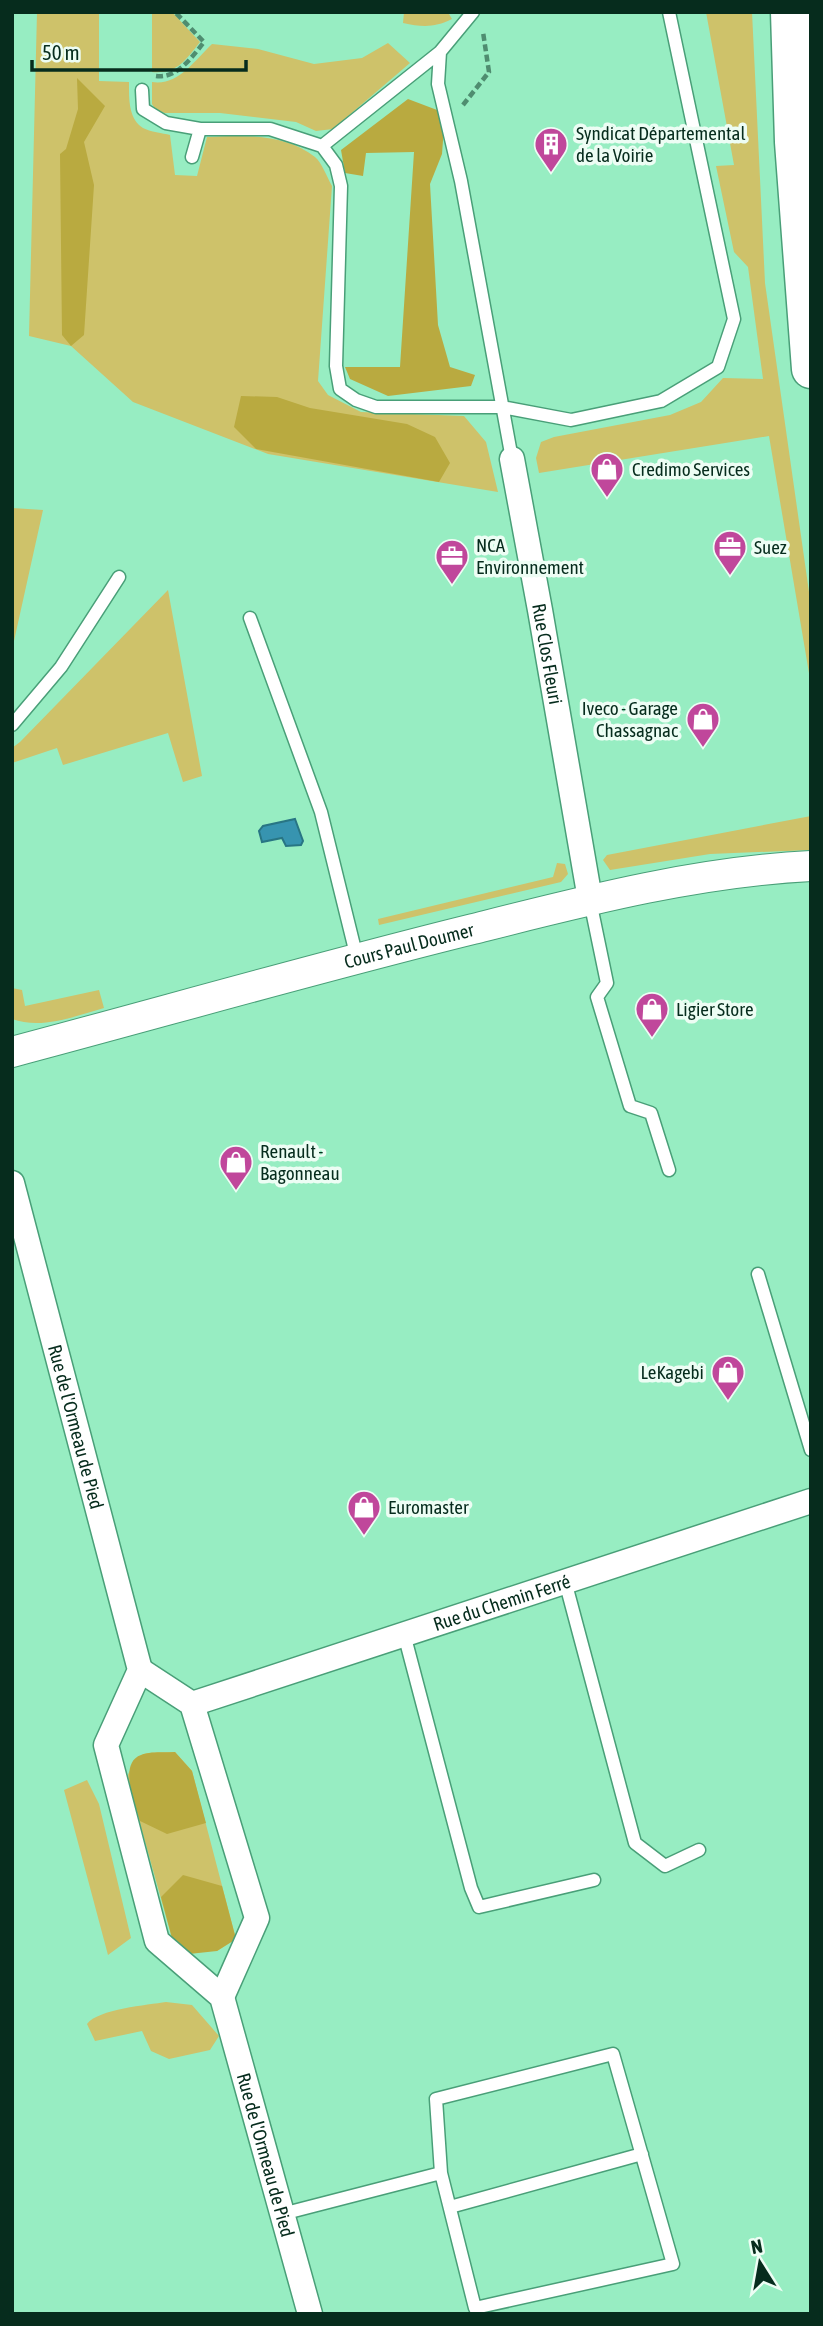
<svg xmlns="http://www.w3.org/2000/svg" width="823" height="2326" font-family="'Asap Condensed',sans-serif">
<style>
.green{fill:#cec26a}
.forest{fill:#b9aa40}
.water{fill:#3794b0;stroke:#287584;stroke-width:2}
.lines{fill:none;stroke-linecap:round;stroke-linejoin:round}
.service-casing{stroke:#499f78;stroke-width:15}
.minor-casing{stroke:#499f78;stroke-width:27}
.tertiary-casing{stroke:#499f78;stroke-width:32}
.primary-casing{stroke:#499f78;stroke-width:41}
.path{stroke:#4f8d70;stroke-width:4.5;stroke-dasharray:7 3.5;stroke-linecap:butt}
.service{stroke:#fff;stroke-width:12}
.minor{stroke:#fff;stroke-width:24}
.tertiary{stroke:#fff;stroke-width:30}
.primary{stroke:#fff;stroke-width:38}
.labels{text-anchor:middle;stroke-width:7;stroke-linejoin:round;paint-order:stroke}
.poi-label{font-size:19px;fill:#062c1d;stroke:#edfdf4;text-anchor:start}
.street-label{font-size:19px;fill:#062c1d;stroke:#edfdf4}
</style>
<rect width="100%" height="100%" fill="#97edc2"/>
<path class="green" d="M 37,12 L 99,12 L 99,81 L 129,82 C 129,97 128,119 143,128 C 150,132 163,133 170,135 L 175,175 L 197,176 L 207,137 C 242,135 285,133 315,157 C 322,163 327,177 332,186 L 318,381 L 328,395 L 361,412 L 464,416 L 486,442 L 498,492 L 268,454 L 133,402 L 71,346 L 29,336 Z
M 152,12 L 172,12 L 200,42 C 185,61 177,74 152,72 Z
M 404,12 L 451,12 L 449,14 L 452,19 C 434,28 422,27 403,23 Z
M 706,12 L 752,12 L 765,283 L 811,606 L 811,685 L 769,436 L 539,473 L 536,458 L 541,442 L 554,437 L 670,415 L 701,402 L 723,378 L 763,379 L 748,267 L 734,252 L 716,166 L 734,165 Z
M 388,43 L 410,63 L 333,129 L 316,131 L 296,122 L 220,113 L 165,113 L 156,110 L 152,104 L 152,82 C 178,86 194,61 212,44 L 258,49 L 314,64 L 362,58 Z
M 12,508 L 43,510 L 12,650 Z
M 168,590 L 202,776 L 183,782 L 168,733 L 63,765 L 57,748 L 12,763 L 12,748 L 20,742 Z
M 811,816 L 811,850 L 710,854 L 610,870 L 603,860 L 607,855 Z
M 557,863 L 565,864 L 568,874 L 561,882 L 379,925 L 378,919 L 553,877 Z
M 12,988 L 22,990 L 25,1006 L 99,990 L 104,1008 C 75,1016 42,1030 12,1019 Z
M 175,1752 L 192,1771 L 236,1939 L 217,1951 L 172,1938 L 127,1777 C 140,1747 144,1754 175,1752 Z
M 87,1780 L 99,1804 L 131,1938 L 108,1955 L 64,1790 Z
M 166,2002 L 192,2005 L 219,2036 L 210,2050 L 169,2059 L 151,2051 L 142,2031 L 95,2041 L 87,2024 C 98,2009 148,2005 166,2002 Z"/>
<path class="forest" d="M 77,78 L 105,106 L 84,142 L 94,185 L 84,335 L 71,346 L 62,335 L 60,154 L 66,149 L 78,109 Z
M 408,99 L 445,113 L 442,154 L 430,184 L 438,325 L 450,367 L 475,375 L 471,386 L 388,396 L 350,379 L 345,367 L 400,367 L 414,152 L 366,153 L 363,176 L 345,173 L 341,150 Z
M 241,396 L 277,397 L 310,408 L 407,424 L 435,437 L 450,463 L 439,482 L 256,449 L 234,427 Z
M 175,1752 L 192,1771 L 206,1823 L 167,1834 L 140,1821 C 135,1805 118,1763 141,1755 C 151,1751 164,1753 175,1752 Z
M 183,1875 L 222,1886 L 236,1939 L 217,1951 L 189,1954 L 172,1938 L 161,1897 Z"/>
<path class="water" d="M 295,819 L 303,841 L 301,845 L 286,846 L 282,838 L 262,842 L 259,831 L 263,826 Z"/>
<g class="lines">
<defs>
<path id="service" d="M 473,12 L 440,52 L 322,146 L 336,165 L 341,186 L 336,366 L 340,389 L 356,400 L 376,407 L 502,407 L 571,420 L 661,401 L 718,367 L 734,319 L 669,12
M 440,52 L 438,84 L 461,181 L 512,459
M 142,90 L 143,109 L 166,123 L 200,129 L 270,129 L 322,146
M 192,157 L 200,129
M 250,618 L 321,812 L 357,958
M 12,725 L 61,667 L 119,577
M 590,901 L 607,983 L 597,997 L 630,1106 L 651,1113 L 669,1170
M 758,1274 L 811,1450
M 565,1581 L 635,1843 L 665,1866 L 699,1850
M 404,1634 L 471,1888 L 479,1907 L 594,1880
M 450,2207 L 642,2154
M 282,2214 L 441,2173 L 475,2308 L 673,2264 L 613,2054 L 436,2099 L 441,2173"/>
<g id="minor">
<path id="s1" d="M 512,459 L 540,610 L 590,899"/>
<path id="s2" d="M 12,1183 L 140,1670 L 106,1745 L 157,1941 L 222,1997 L 310,2314"/>
<path d="M 140,1670 L 192,1704 L 257,1918 L 222,1997"/>
<path id="s3" d="M 192,1704 L 811,1501"/>
</g>
<g id="tertiary">
<path id="s4" d="M 12,1052 C 166,1011 319,967 473,929 C 584,901 695,872 811,866"/>
</g>
<path id="primary" d="M 790,12 L 794,142 L 811,369"/>
</defs>
<use href="#service" class="service-casing"/>
<use href="#minor" class="minor-casing"/>
<use href="#tertiary" class="tertiary-casing"/>
<use href="#primary" class="primary-casing"/>
<path class="path" d="M 156,76 C 177,79 192,57 204,42 L 175,12
M 463,105 L 489,72 L 483,32"/>
<use href="#service" class="service"/>
<use href="#minor" class="minor"/>
<use href="#tertiary" class="tertiary"/>
<use href="#primary" class="primary"/>
</g>
<defs>
<symbol id="building-pin" viewBox="-11 -11 22 30"><path d="M0 17L-7.5 6A9.5 9.5 0 1 1 7.5 6Z" fill="#c0479b" stroke="#edfdf4"/><path d="M-4-6H4V6H1V3H-1V6H-4ZM-2.5-4.3h1.7v1.8h-1.7ZM.8-4.3h1.7v1.8H.8ZM-2.5-1h1.7V.8h-1.7ZM.8-1h1.7V.8H.8Z" fill="#fff"/></symbol>
<symbol id="shop-pin" viewBox="-11 -11 22 30"><path d="M0 17L-7.5 6A9.5 9.5 0 1 1 7.5 6Z" fill="#c0479b" stroke="#edfdf4"/><path d="M-5-2.5h2.3a2.7 3.5 0 0 1 5.4 0H5L5.5 6h-11ZM-1.5-2.5h3a1.5 2.3 0 0 0-3 0Z" fill="#fff"/></symbol>
<symbol id="office-pin" viewBox="-11 -11 22 30"><path d="M0 17L-7.5 6A9.5 9.5 0 1 1 7.5 6Z" fill="#c0479b" stroke="#edfdf4"/><path d="M-6-3h4V-5.5h4V-3h4V5H-6ZM-1-4.5V-3h2v-1.5ZM-6 0V1H6V0Z" fill="#fff"/></symbol>
</defs>
<g fill-rule="evenodd">
<use href="#building-pin" x="532" y="125" width="38" height="52"/>
<use href="#shop-pin" x="588" y="450" width="38" height="52"/>
<use href="#office-pin" x="711" y="528" width="38" height="52"/>
<use href="#office-pin" x="433" y="537" width="38" height="52"/>
<use href="#shop-pin" x="684" y="700" width="38" height="52"/>
<use href="#shop-pin" x="633" y="990" width="38" height="52"/>
<use href="#shop-pin" x="217" y="1143" width="38" height="52"/>
<use href="#shop-pin" x="709" y="1353" width="38" height="52"/>
<use href="#shop-pin" x="345" y="1488" width="38" height="52"/>
</g>
<g class="labels">
<g class="poi-label">
<text x="576" y="140">Syndicat Départemental<tspan x="576" dy="22">de la Voirie</tspan></text>
<text x="632" y="476">Credimo Services</text>
<text x="476" y="552">NCA<tspan x="476" dy="22">Environnement</tspan></text>
<text x="754" y="554">Suez</text>
<text x="678" y="715" text-anchor="end">Iveco - Garage<tspan x="678" dy="22">Chassagnac</tspan></text>
<text x="676" y="1016">Ligier Store</text>
<text x="260" y="1158">Renault -<tspan x="260" dy="22">Bagonneau</tspan></text>
<text x="704" y="1379" text-anchor="end">LeKagebi</text>
<text x="388" y="1514">Euromaster</text>
</g>
<g class="street-label">
<text dy="7" stroke="none"><textPath href="#s1" startOffset="198">Rue Clos Fleuri</textPath></text>
<text dy="7" stroke="none"><textPath href="#s4" startOffset="411">Cours Paul Doumer</textPath></text>
<text dy="7" stroke="none"><textPath href="#s2" startOffset="252">Rue de l'Ormeau de Pied</textPath></text>
<text dy="7" stroke="none"><textPath href="#s3" startOffset="326">Rue du Chemin Ferré</textPath></text>
<text dy="7" stroke="none"><textPath href="#s2" startOffset="1038">Rue de l'Ormeau de Pied</textPath></text>
</g>
</g>
<rect width="823" height="2326" fill="none" stroke="#062c1d" stroke-width="28"/>
<g transform="translate(760 2263) rotate(349)" stroke="#edfdf4" stroke-width="5" paint-order="stroke">
<path d="M0-5L12 26L0 18L-12 26Z" fill="#062c1d"/>
<text y="-10" font-size="19" font-weight="bold" text-anchor="middle" fill="#062c1d">N</text>
</g>
<path d="M32 60v10h214v-10" fill="none" stroke="#062c1d" stroke-width="3.5"/>
<text x="42" y="60" font-size="21" fill="#062c1d" stroke="#edfdf4" stroke-width="5" paint-order="stroke">50 m</text>
</svg>
